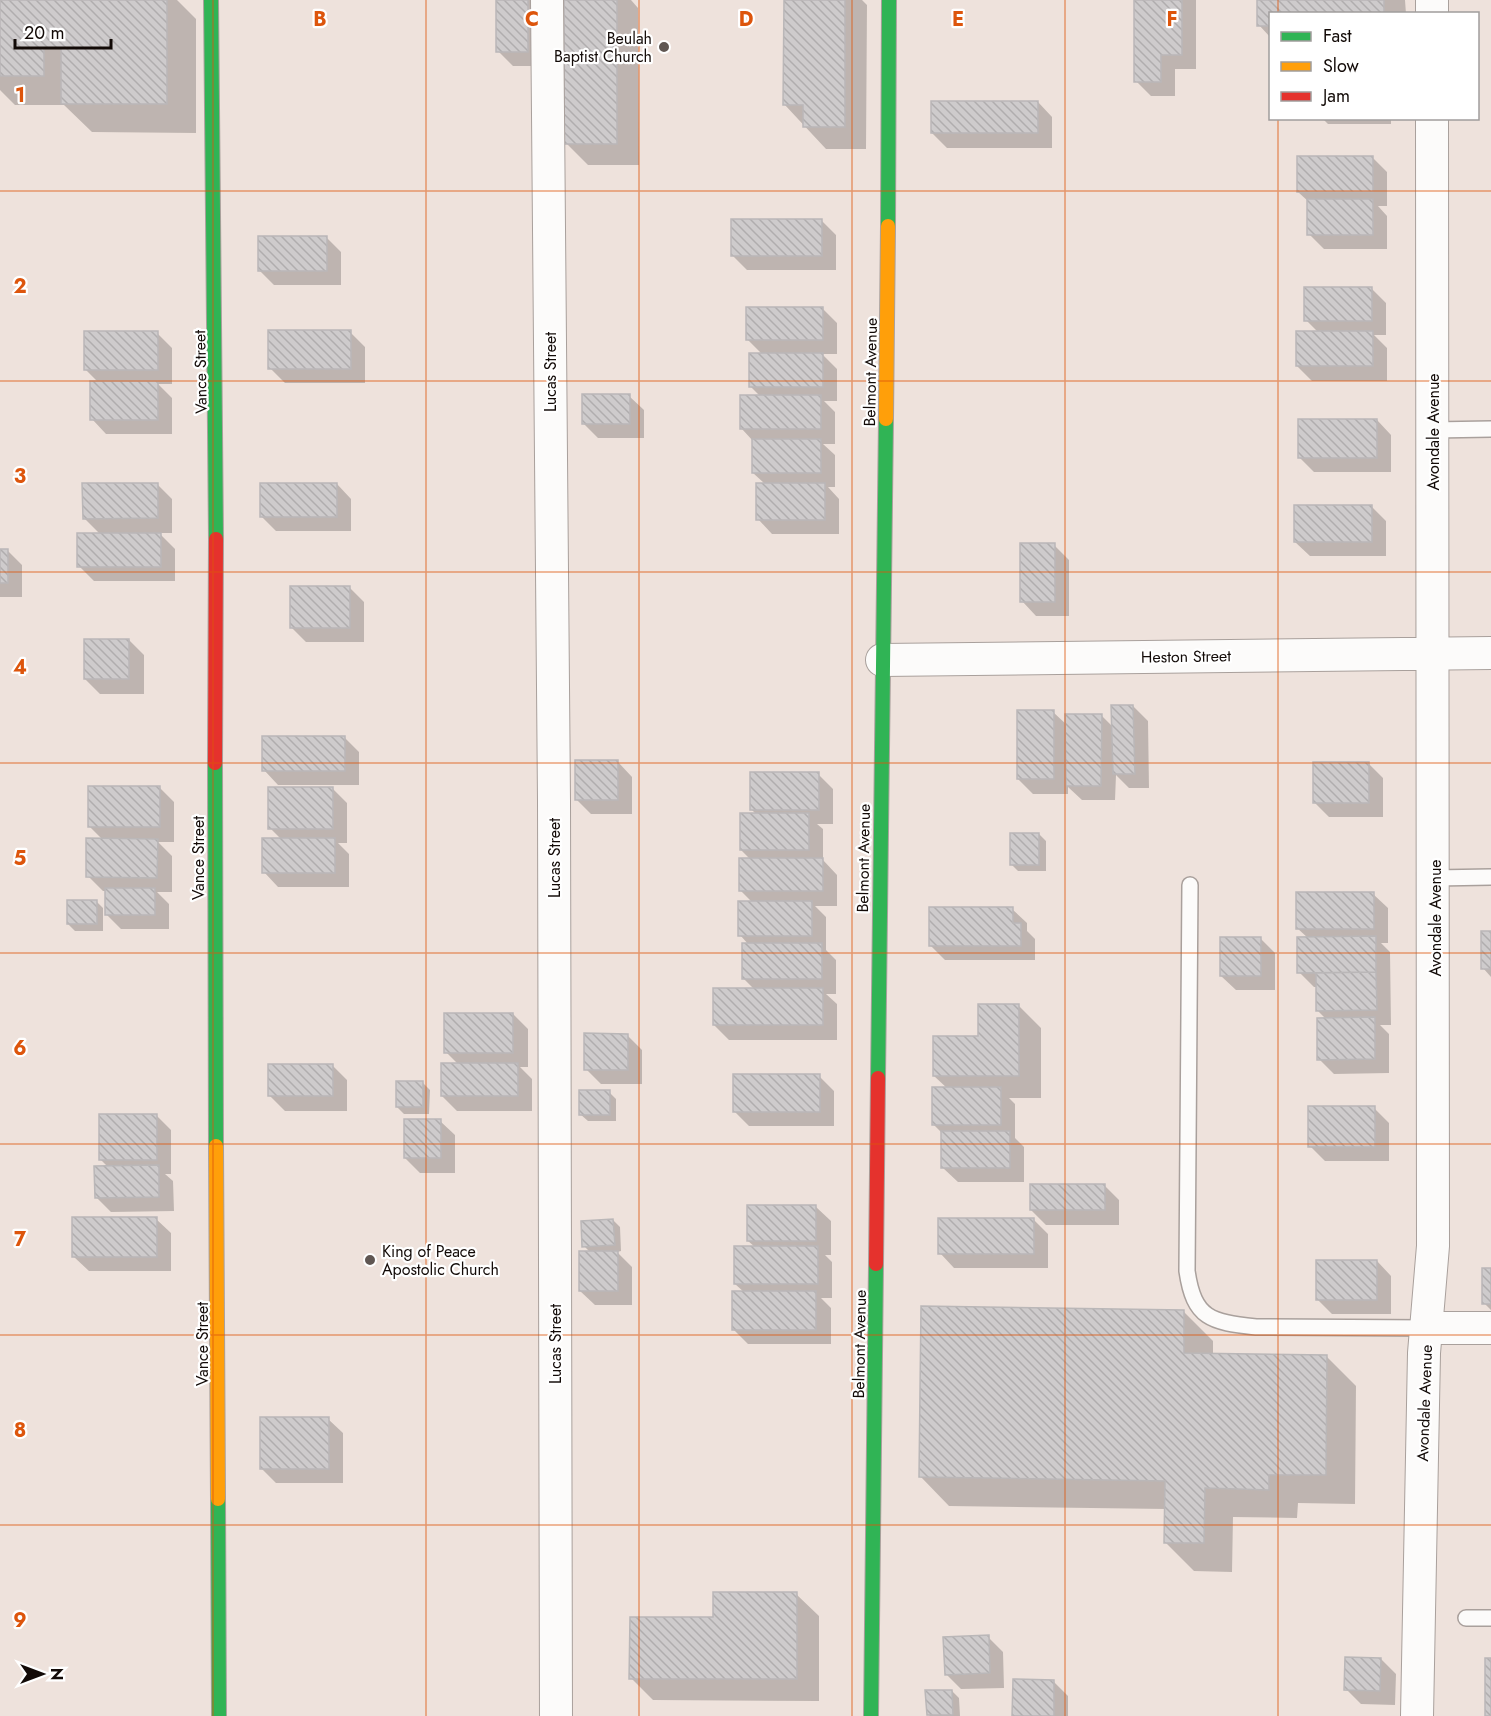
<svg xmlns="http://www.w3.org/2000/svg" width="1491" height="1716" font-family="Jost,sans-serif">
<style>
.shadow{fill:#0003}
.building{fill:url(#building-back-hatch);stroke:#bab7b8;stroke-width:1.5}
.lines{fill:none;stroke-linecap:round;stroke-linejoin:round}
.lane-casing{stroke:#a9a09c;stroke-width:18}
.street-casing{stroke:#a9a09c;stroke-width:34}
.fast-casing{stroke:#a9a09c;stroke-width:16}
.slow-casing{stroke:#a9a09c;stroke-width:16}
.jam-casing{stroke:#a9a09c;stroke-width:16}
.lane{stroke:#fcfbfa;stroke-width:15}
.street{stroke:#fcfbfa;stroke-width:32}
.fast{stroke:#30b455;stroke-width:14}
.slow{stroke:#ff9f0a;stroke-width:14}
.jam{stroke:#e5322d;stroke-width:14}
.grid{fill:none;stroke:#dd550c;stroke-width:1.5;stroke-opacity:0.55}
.poi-dot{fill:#5f5652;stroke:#fff;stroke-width:2}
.labels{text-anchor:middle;stroke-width:4.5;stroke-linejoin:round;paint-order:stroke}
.poi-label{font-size:16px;fill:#120a07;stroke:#fff;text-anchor:end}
.street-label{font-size:16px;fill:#120a07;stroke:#fff}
.grid-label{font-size:20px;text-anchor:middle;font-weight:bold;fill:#dd550c;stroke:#fff;stroke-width:4.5;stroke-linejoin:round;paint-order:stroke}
</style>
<defs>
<pattern id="building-back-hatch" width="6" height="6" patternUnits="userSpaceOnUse" patternTransform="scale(1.5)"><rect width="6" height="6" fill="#cecbcc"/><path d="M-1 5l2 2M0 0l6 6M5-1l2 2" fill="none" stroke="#b0adae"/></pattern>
</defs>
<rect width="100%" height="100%" fill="#eee2dc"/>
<path class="shadow" d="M 0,0 L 177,0 L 196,19 L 196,133 L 92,132 L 64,105 L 15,105 L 0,90 Z
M 498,0 L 541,0 L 542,66 L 513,66 L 498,51 Z
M 565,0 L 631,0 L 638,8 L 639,165 L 588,165 L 566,143 Z
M 785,0 L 862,0 L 867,5 L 866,149 L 826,149 L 784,104 Z
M 1136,0 L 1196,0 L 1196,69 L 1175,69 L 1175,96 L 1151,96 L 1136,81 Z
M 1259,0 L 1405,0 L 1406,14 L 1270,14 L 1270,37 L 1259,25 Z
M 1038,102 L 1052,117 L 1052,148 L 947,148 L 932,133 Z
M 1322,118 L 1391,118 L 1391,124 L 1328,124 Z
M 1372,157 L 1387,172 L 1387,206 L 1378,206 L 1387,216 L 1387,249 L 1324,249 L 1309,234 L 1309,202 L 1298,192 Z
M 821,220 L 836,235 L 836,270 L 747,270 L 732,255 Z
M 326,237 L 341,252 L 341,285 L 274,285 L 259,270 Z
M 1371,288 L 1386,303 L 1386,335 L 1374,335 L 1387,348 L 1387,381 L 1312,381 L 1297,366 L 1319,333 L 1306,320 Z
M 822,308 L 837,323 L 837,354 L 822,354 L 837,369 L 837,401 L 824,401 L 835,412 L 835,444 L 823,444 L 835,455 L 835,487 L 828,487 L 839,499 L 839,534 L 772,534 L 758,519 L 765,484 L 753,473 L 753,441 L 742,429 L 761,397 L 750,386 L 762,354 L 747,339 Z
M 350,332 L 365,347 L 365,383 L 285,383 L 270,368 Z
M 157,333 L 172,348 L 172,384 L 158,384 L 172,398 L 172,434 L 106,434 L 92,419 L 99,383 L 85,369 Z
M 629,396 L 644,410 L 644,438 L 598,438 L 583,423 Z
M 1377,420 L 1391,435 L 1391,472 L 1314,472 L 1299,457 Z
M 157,484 L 172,499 L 172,533 L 159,533 L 175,549 L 175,581 L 94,581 L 79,566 L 100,534 L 84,518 Z
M 337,484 L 351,499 L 351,531 L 276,531 L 261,516 Z
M 1371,506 L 1386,521 L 1386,556 L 1310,556 L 1295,542 Z
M 1054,545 L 1069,560 L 1069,616 L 1036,616 L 1022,601 Z
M 0,550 L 7,550 L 22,565 L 22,597 L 0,597 Z
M 349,587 L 364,602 L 364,642 L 306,642 L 292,628 Z
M 129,640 L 144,655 L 144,694 L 100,694 L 85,679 Z
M 1133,706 L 1148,721 L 1149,788 L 1129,788 L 1116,775 L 1115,800 L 1082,800 L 1068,787 L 1068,794 L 1033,794 L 1018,779 L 1053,712 L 1067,725 L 1102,716 L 1113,727 Z
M 344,737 L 359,752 L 359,785 L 278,785 L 264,770 Z
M 618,762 L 632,777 L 632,814 L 591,814 L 576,799 Z
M 1368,763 L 1383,778 L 1383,817 L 1329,817 L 1314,802 Z
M 818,774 L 833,789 L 833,824 L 817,824 L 823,829 L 823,860 L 837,875 L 837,906 L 815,906 L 826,917 L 826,950 L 836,960 L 836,994 L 826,994 L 837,1004 L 837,1040 L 729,1040 L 714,1025 L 755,990 L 744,979 L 749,945 L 740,935 L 752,902 L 741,891 L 751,860 L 741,850 L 757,815 L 751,809 Z
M 159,787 L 174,802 L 174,842 L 158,842 L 172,856 L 172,892 L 157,892 L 169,904 L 169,929 L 121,929 L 106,914 L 106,891 L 103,891 L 88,876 L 103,840 L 90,827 Z
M 332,788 L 347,803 L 347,843 L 338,843 L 349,854 L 349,887 L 278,887 L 264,872 L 282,840 L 270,828 Z
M 1039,834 L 1046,841 L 1046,871 L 1018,871 L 1011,864 Z
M 1373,894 L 1388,908 L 1388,943 L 1381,943 L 1390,952 L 1391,1025 L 1380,1025 L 1389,1034 L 1389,1073 L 1334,1074 L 1319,1059 L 1327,1020 L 1318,1011 L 1318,987 L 1314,987 L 1299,972 L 1308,938 L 1297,928 Z
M 96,901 L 103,908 L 103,931 L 75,931 L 68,924 Z
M 1012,909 L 1027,923 L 1027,931 L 1035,939 L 1035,960 L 945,960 L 930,945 Z
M 1491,932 L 1491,977 L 1483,968 Z
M 1260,938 L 1275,953 L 1275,990 L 1236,990 L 1221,976 Z
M 1018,1005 L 1041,1028 L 1041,1098 L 1009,1098 L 1015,1104 L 1015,1138 L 1024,1147 L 1024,1182 L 958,1182 L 943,1168 L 943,1134 L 933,1124 L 948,1089 L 934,1076 Z
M 513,1014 L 528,1029 L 528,1067 L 520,1067 L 532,1079 L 532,1111 L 457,1111 L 442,1096 L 458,1064 L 446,1052 Z
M 627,1035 L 642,1050 L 642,1084 L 601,1084 L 586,1069 Z
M 332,1065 L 347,1080 L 347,1111 L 285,1111 L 270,1096 Z
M 819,1076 L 834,1091 L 834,1126 L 749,1126 L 734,1111 Z
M 423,1083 L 430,1090 L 429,1114 L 404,1114 L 397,1107 Z
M 609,1092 L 616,1099 L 616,1121 L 588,1121 L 580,1114 Z
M 1374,1108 L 1389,1123 L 1389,1161 L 1325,1161 L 1310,1146 Z
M 156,1115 L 171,1130 L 171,1174 L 165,1174 L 173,1181 L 174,1211 L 111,1212 L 96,1197 L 108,1167 L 100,1159 Z
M 440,1121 L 455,1135 L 455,1173 L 420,1173 L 405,1158 Z
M 1104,1185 L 1119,1200 L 1119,1225 L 1046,1225 L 1031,1210 Z
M 816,1207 L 831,1221 L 831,1255 L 825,1255 L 832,1262 L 832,1298 L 821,1298 L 831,1308 L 831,1344 L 748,1344 L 733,1329 L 745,1293 L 735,1284 L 755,1247 L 748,1241 Z
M 156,1219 L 171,1233 L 171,1271 L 89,1271 L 74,1257 Z
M 1033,1219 L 1048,1234 L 1048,1268 L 954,1268 L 940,1253 Z
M 613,1220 L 620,1227 L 621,1251 L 617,1252 L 632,1267 L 632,1305 L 595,1305 L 580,1291 L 590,1252 L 584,1246 Z
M 1377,1261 L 1391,1276 L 1391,1314 L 1332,1314 L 1317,1299 Z
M 1491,1269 L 1491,1310 L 1484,1303 Z
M 1184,1312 L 1213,1341 L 1213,1355 L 1327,1357 L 1356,1386 L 1355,1504 L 1298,1503 L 1297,1518 L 1233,1517 L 1232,1572 L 1194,1571 L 1165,1542 L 1166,1509 L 949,1506 L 920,1476 Z
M 328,1419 L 343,1433 L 343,1483 L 276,1483 L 261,1468 Z
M 796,1594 L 819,1616 L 819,1701 L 653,1700 L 631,1678 L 714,1618 Z
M 988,1637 L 1003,1652 L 1004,1688 L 961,1689 L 946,1674 Z
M 1381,1659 L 1396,1674 L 1395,1705 L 1361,1704 L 1346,1689 Z
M 1053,1681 L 1068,1696 L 1068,1716 L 1014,1716 Z
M 952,1691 L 959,1698 L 960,1716 L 929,1716 Z"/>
<path class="building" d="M 0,0 L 167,0 L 167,104 L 61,104 L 61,48 L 44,48 L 44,76 L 0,76 Z
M 496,0 L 528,0 L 528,52 L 496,52 Z
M 564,0 L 617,0 L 617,144 L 564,144 Z
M 784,0 L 845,0 L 845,127 L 803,127 L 803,105 L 783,105 Z
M 1134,0 L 1182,0 L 1182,55 L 1161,55 L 1161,82 L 1134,82 Z
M 1257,0 L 1384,0 L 1384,14 L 1270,14 L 1270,26 L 1257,26 Z
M 931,101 L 1038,101 L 1038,133 L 931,133 Z
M 1297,156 L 1373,156 L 1373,192 L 1297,192 Z
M 1307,199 L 1373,199 L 1373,235 L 1307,235 Z
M 731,219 L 822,219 L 822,256 L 731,256 Z
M 258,236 L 327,236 L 327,271 L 258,271 Z
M 1304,287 L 1372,287 L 1372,321 L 1304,321 Z
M 746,307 L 823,307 L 823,340 L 746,340 Z
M 268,330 L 351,330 L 351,369 L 268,369 Z
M 84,331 L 158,331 L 158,370 L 84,370 Z
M 1296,331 L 1373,331 L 1373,366 L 1296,366 Z
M 749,353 L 823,353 L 823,387 L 749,387 Z
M 90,381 L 158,381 L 158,420 L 90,420 Z
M 582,394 L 630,394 L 630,424 L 582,424 Z
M 740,395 L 821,395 L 821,429 L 740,429 Z
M 1298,419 L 1377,419 L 1377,458 L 1298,458 Z
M 752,439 L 821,439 L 821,473 L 752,473 Z
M 82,483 L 158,483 L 158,518 L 83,519 Z
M 260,483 L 337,483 L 337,517 L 260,517 Z
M 756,483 L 825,483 L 825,520 L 756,520 Z
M 1294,505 L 1372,505 L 1372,542 L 1294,542 Z
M 77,533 L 161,533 L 161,567 L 77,567 Z
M 1020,543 L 1055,543 L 1055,602 L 1020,602 Z
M 0,549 L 8,549 L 8,583 L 0,583 Z
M 290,586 L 350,586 L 350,628 L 290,628 Z
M 84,639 L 129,639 L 129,679 L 84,679 Z
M 1111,705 L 1133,705 L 1135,774 L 1113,774 Z
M 1017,710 L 1054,710 L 1054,779 L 1017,779 Z
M 1065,714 L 1102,714 L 1101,786 L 1066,786 Z
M 262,736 L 345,736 L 345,771 L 262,771 Z
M 575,760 L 618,760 L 618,800 L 575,800 Z
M 1313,762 L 1369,762 L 1369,803 L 1313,803 Z
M 750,772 L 819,772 L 819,810 L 750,810 Z
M 88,786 L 160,786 L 160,827 L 88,827 Z
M 268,787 L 333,787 L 333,829 L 268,829 Z
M 740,813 L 809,813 L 809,850 L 740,850 Z
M 1010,833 L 1039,833 L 1039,865 L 1010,865 Z
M 86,838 L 158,839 L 157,878 L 86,877 Z
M 262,838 L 335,838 L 335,873 L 262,873 Z
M 739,858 L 823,858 L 823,891 L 739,891 Z
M 105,888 L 155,888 L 155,915 L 105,915 Z
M 1296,892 L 1374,892 L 1374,929 L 1296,929 Z
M 67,900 L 97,900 L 97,924 L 67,924 Z
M 738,901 L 812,901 L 812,936 L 738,936 Z
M 929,907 L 1013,907 L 1013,923 L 1021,923 L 1021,946 L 929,946 Z
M 1481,931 L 1491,931 L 1491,969 L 1481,969 Z
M 1376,936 L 1376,972 L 1297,973 L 1297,937 Z
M 1220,937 L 1261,937 L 1261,976 L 1220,976 Z
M 742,943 L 822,943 L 822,979 L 742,979 Z
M 1376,972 L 1377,1010 L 1316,1011 L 1316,973 Z
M 713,988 L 823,988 L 823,1025 L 713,1025 Z
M 978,1004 L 1019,1004 L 1019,1076 L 933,1076 L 933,1036 L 978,1036 Z
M 444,1013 L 513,1013 L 513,1053 L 444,1053 Z
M 1375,1017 L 1375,1059 L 1317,1060 L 1317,1018 Z
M 584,1033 L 628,1034 L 628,1070 L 584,1070 Z
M 441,1063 L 518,1063 L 518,1096 L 441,1096 Z
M 268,1064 L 333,1064 L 333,1096 L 268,1096 Z
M 733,1074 L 820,1074 L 820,1112 L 733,1112 Z
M 396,1081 L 423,1081 L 423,1107 L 396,1107 Z
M 932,1087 L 1001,1087 L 1001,1125 L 932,1125 Z
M 579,1090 L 610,1090 L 610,1115 L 579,1115 Z
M 1308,1106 L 1375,1106 L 1375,1147 L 1308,1147 Z
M 99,1114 L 157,1114 L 157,1160 L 99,1160 Z
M 404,1119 L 441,1119 L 441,1158 L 404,1158 Z
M 941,1131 L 1010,1131 L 1010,1168 L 941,1168 Z
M 159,1165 L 159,1197 L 95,1198 L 94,1166 Z
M 1030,1184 L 1105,1184 L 1105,1210 L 1030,1210 Z
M 747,1205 L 816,1205 L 816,1241 L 747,1241 Z
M 72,1217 L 157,1217 L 157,1257 L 72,1257 Z
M 938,1218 L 1034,1218 L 1034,1254 L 938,1254 Z
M 613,1219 L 615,1245 L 582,1247 L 581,1221 Z
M 734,1246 L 818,1246 L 818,1284 L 734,1284 Z
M 579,1251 L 618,1251 L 618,1291 L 579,1291 Z
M 1316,1260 L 1377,1260 L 1377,1300 L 1316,1300 Z
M 1482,1268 L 1491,1268 L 1491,1304 L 1482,1304 Z
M 732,1291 L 816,1291 L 816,1330 L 732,1330 Z
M 921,1306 L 1184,1310 L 1184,1353 L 1327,1355 L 1326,1475 L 1269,1475 L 1269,1490 L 1205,1488 L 1204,1543 L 1164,1543 L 1165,1481 L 919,1477 Z
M 260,1417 L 329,1417 L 329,1469 L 260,1469 Z
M 713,1592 L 797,1592 L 797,1679 L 629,1679 L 630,1617 L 713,1617 Z
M 989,1635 L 990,1673 L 945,1675 L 943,1637 Z
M 1345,1657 L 1381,1658 L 1380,1691 L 1344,1690 Z
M 1485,1658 L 1491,1658 L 1491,1716 L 1485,1716 Z
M 1013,1679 L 1054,1680 L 1054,1716 L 1012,1716 Z
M 925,1690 L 952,1690 L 953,1715 L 927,1715 Z"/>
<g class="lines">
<defs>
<path id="lane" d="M 1433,430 L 1491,429
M 1435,878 L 1491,877
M 1190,885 L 1187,1271 C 1194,1319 1211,1322 1256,1327 L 1428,1328
M 1466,1618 L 1491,1618"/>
<path id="street" d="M 547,0 L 554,801 L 556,1716
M 1432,0 L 1432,14
M 882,660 L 1491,653
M 1428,1328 L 1491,1328
M 1417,1716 L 1424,1353 L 1433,1246 L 1432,118"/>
<path id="fast" d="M 211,0 L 216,539
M 888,226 L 889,0
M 215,763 L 216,1146
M 878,1078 L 886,419
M 218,1499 L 219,1716
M 871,1716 L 876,1264"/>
<path id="slow" d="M 886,419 L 888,226
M 216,1146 L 218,1499"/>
<path id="jam" d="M 215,763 L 216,539
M 876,1264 L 878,1078"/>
</defs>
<use href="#lane" class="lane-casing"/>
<use href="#street" class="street-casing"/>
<use href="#fast" class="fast-casing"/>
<use href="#slow" class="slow-casing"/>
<use href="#jam" class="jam-casing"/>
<use href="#lane" class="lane"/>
<use href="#street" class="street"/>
<use href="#fast" class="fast"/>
<use href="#slow" class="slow"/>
<use href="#jam" class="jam"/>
</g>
<path class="grid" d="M 213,0 L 213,1716M 426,0 L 426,1716M 639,0 L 639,1716M 852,0 L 852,1716M 1065,0 L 1065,1716M 1278,0 L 1278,14M 1278,118 L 1278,1716M 0,191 L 1491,191M 0,381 L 1491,381M 0,572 L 1491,572M 0,763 L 1491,763M 0,953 L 1491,953M 0,1144 L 1491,1144M 0,1335 L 1491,1335M 0,1525 L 1491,1525"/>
<g class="poi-dot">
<circle cx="664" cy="47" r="6"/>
<circle cx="370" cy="1260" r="6"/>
</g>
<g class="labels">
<g class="poi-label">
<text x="652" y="44">Beulah<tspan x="652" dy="18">Baptist Church</tspan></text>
<text x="382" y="1257" text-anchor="start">King of Peace<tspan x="382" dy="18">Apostolic Church</tspan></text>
</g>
<g class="street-label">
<text transform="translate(200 372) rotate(-91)" y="6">Vance Street</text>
<text transform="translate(550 372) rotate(-90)" y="6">Lucas Street</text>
<text transform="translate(870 372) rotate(-89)" y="6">Belmont Avenue</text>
<text transform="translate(1433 432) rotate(-90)" y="6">Avondale Avenue</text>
<text transform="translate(1186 656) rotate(-1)" y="6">Heston Street</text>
<text transform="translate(198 858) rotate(-90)" y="6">Vance Street</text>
<text transform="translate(554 858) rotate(-90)" y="6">Lucas Street</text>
<text transform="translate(863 858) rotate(-89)" y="6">Belmont Avenue</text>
<text transform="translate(1435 918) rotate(-90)" y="6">Avondale Avenue</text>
<text transform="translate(202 1344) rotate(-90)" y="6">Vance Street</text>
<text transform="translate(555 1344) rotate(-90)" y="6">Lucas Street</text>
<text transform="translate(859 1344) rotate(-89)" y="6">Belmont Avenue</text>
<text transform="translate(1424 1403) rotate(-88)" y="6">Avondale Avenue</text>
</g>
</g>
<g class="grid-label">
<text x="320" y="26">B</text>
<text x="532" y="26">C</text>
<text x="746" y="26">D</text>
<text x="958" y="26">E</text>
<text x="1172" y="26">F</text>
<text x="20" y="102">1</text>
<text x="20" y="293">2</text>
<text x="20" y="483">3</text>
<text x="20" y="674">4</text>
<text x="20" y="865">5</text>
<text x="20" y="1055">6</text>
<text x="20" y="1246">7</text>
<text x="20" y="1437">8</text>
<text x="20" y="1627">9</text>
</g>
<rect x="1269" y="12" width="210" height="108" fill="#ffffff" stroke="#a09d9c" stroke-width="1.5"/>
<rect x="1281" y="32" width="30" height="9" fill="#30b455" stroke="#a09d9c" stroke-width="1.5"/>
<text x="1323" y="42" font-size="18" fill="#120a07">Fast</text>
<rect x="1281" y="62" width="30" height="9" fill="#ff9f0a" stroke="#a09d9c" stroke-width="1.5"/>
<text x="1323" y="72" font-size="18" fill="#120a07">Slow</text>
<rect x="1281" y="92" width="30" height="9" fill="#e5322d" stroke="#a09d9c" stroke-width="1.5"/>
<text x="1323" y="102" font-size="18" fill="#120a07">Jam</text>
<g transform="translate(42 1674) rotate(90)" stroke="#ffffff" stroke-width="4.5" paint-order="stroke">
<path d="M0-4.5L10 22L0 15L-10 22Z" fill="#120a07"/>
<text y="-9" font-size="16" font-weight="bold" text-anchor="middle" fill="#120a07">N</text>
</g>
<path d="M15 39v9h96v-9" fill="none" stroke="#120a07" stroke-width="3"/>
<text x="24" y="39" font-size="18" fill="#120a07" stroke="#ffffff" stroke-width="4.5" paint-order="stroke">20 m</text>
</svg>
